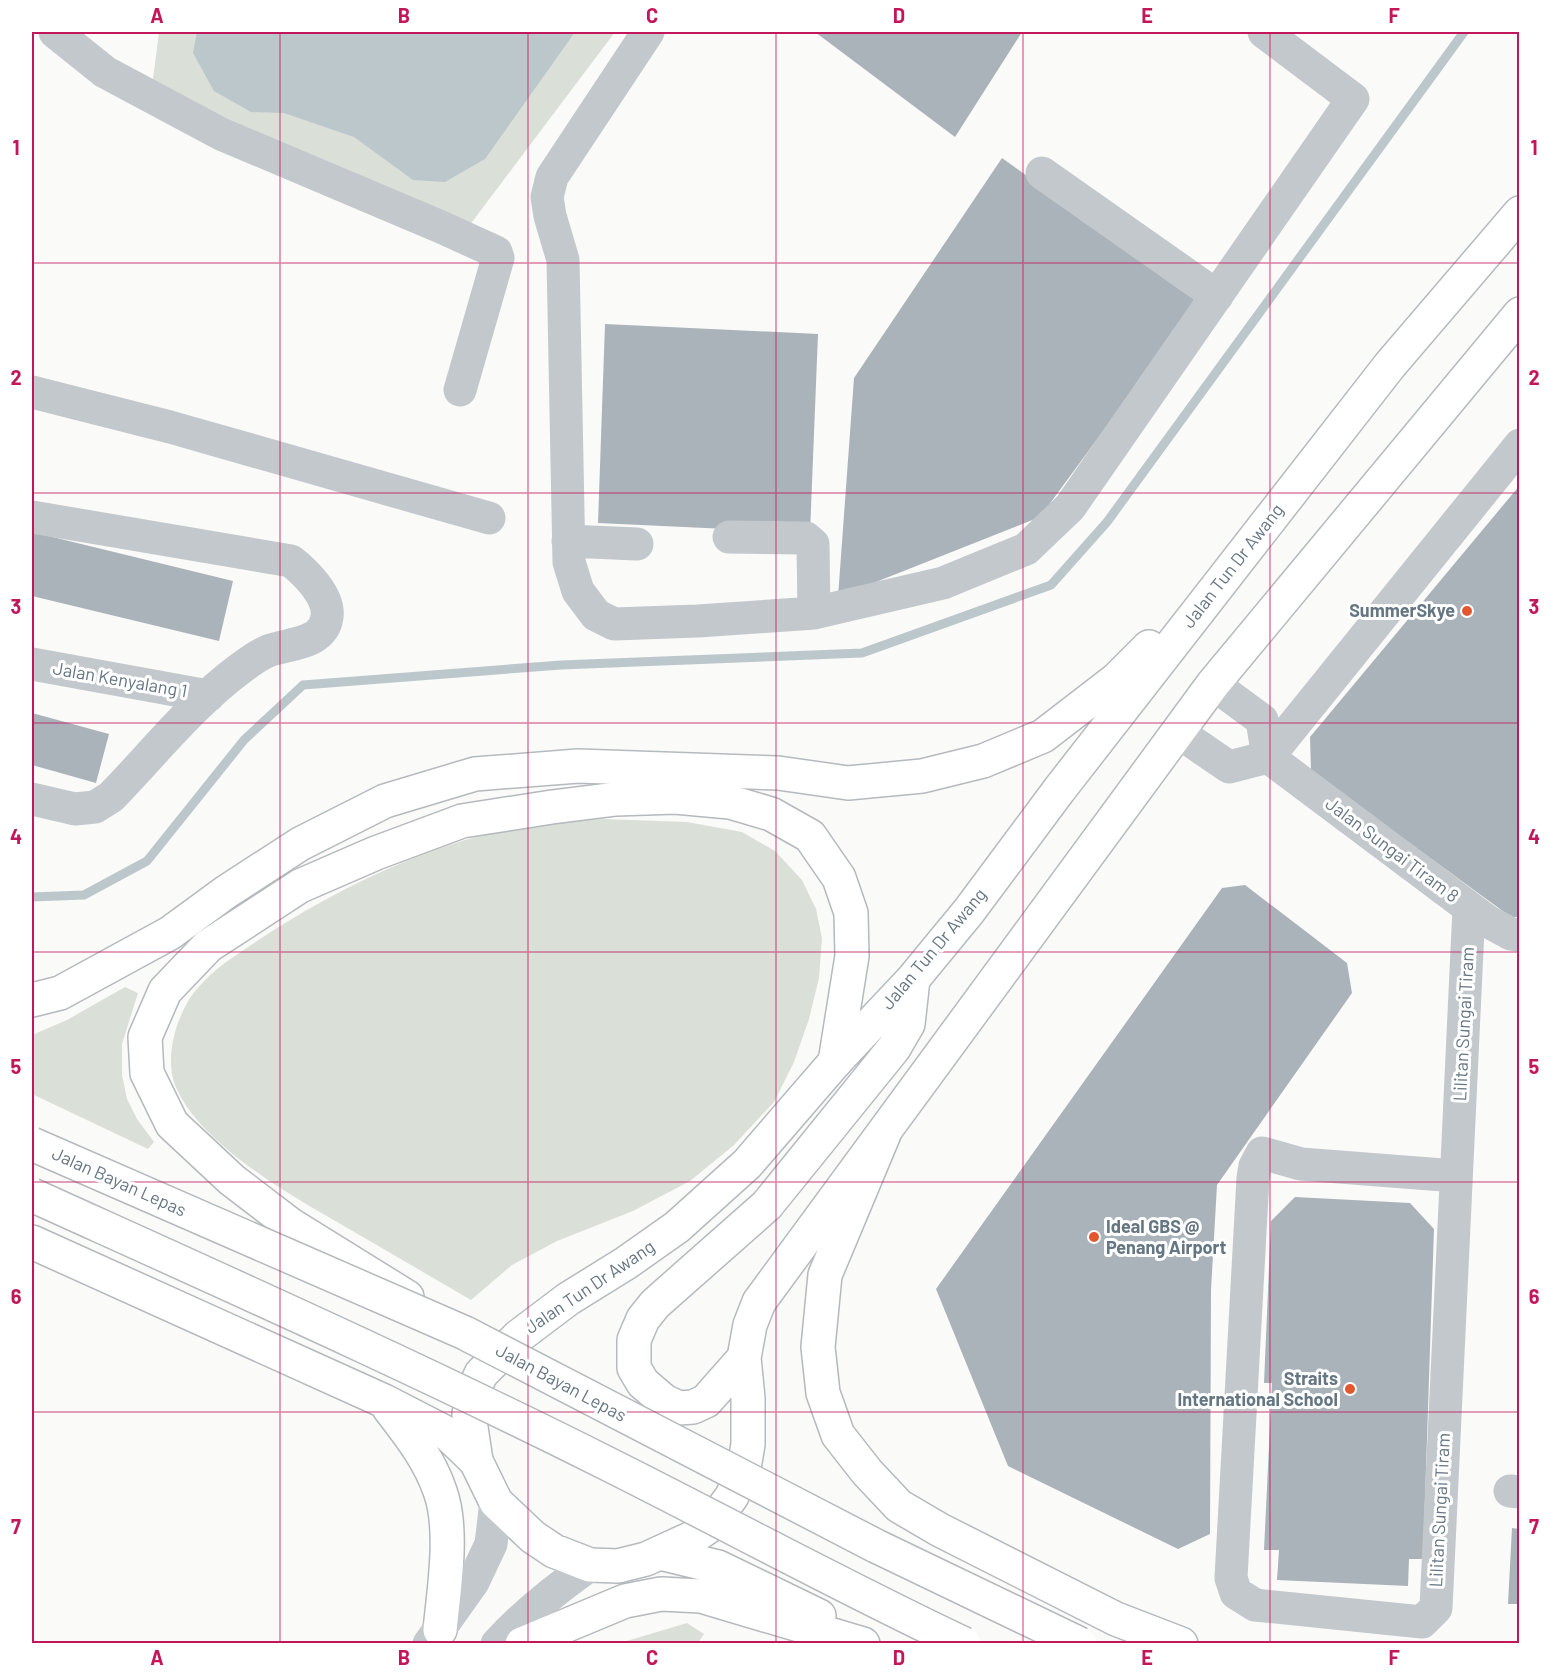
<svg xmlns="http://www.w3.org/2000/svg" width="1551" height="1675" font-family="Barlow,sans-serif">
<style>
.green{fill:#dadfd7}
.water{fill:#bbc7cb}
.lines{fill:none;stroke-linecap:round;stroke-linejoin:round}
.stream{stroke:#bbc7cb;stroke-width:9}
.building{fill:#aab3b9}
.major-casing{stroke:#b5babe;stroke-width:36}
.highway-casing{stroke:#b4b9bd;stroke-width:36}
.minor{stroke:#c3c8cc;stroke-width:33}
.major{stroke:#fff;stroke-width:33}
.highway{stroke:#fff;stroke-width:33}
.highway-bridge-casing{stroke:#b4b9bd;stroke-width:36;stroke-linecap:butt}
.highway-bridge{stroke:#fff;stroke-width:33}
.grid{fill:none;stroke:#c2185b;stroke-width:1.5;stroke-opacity:0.55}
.poi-dot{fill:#e4572e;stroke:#fff;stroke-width:2}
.labels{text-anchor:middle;stroke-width:6;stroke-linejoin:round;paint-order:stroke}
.street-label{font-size:18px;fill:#657683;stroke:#fff}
.poi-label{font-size:18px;font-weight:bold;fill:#657683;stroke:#fff;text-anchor:end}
.neatline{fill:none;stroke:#c2185b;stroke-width:2}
.grid-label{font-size:20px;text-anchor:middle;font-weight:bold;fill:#c2185b}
</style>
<rect width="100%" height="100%" fill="#fafaf8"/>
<path class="green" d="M 159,32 L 615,32 L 466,230 L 152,87 Z
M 602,819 L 687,822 L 742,832 L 775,851 L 802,880 L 816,909 L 822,938 L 819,978 L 809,1019 L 794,1062 L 774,1102 L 734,1145 L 690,1181 L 633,1211 L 557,1241 L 512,1265 L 471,1300 C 435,1279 399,1258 363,1237 C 306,1204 200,1148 175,1085 C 164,1056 177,1013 196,990 C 213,969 236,955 257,941 C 322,898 391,863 465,840 C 509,827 556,823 602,819 Z
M 125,987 L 138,993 L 122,1044 L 122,1075 L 127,1099 L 137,1119 L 154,1142 L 148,1149 L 32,1094 L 32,1035 L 67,1020 Z
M 687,1623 L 704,1634 L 698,1643 L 620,1643 Z"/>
<path class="water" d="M 197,32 L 575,32 L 485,159 L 445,182 L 413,180 L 354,137 L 284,113 L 251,112 L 214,91 L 193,53 Z"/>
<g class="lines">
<path class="stream" d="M 32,897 L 84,895 L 147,861 L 244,740 L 303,685 L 561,665 L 862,653 L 1051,585 L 1107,522 L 1464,32"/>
</g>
<path class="building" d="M 815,32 L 1022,32 L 955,137 Z
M 1002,158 L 1200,299 L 1040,517 L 838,597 L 854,378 Z
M 605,324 L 818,334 L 810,533 L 598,523 Z
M 1520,485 L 1520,917 L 1511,917 L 1311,771 L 1310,737 Z
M 32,532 L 233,581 L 219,641 L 32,596 Z
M 32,713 L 109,734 L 96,783 L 32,765 Z
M 1245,885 L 1347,963 L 1352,993 L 1217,1185 L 1211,1290 L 1210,1534 L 1178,1549 L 1008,1466 L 936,1289 L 1222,888 Z
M 1295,1197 L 1410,1203 L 1434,1229 L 1423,1559 L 1409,1559 L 1408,1586 L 1277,1580 L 1279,1550 L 1264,1550 L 1272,1383 L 1264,1383 L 1271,1221 Z
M 1512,1528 L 1520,1529 L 1520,1604 L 1508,1604 Z"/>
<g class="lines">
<defs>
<path id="major" d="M 1520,213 L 1390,365 L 1059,790 L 969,911 L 913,979 L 835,1062 L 747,1164 L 677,1227 L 626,1263 L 568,1299 L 519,1336 L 481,1374 L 473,1392 L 469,1414 L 476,1461 L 496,1502 L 533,1537 L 554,1551 L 590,1565 L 618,1566 L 646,1559 L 692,1538 L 712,1524 L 732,1496 L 744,1468 L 748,1444 L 748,1398 L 744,1358 L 750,1325 L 759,1302 L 1213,684 L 1520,314
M 32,1000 L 60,993 L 170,933 L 226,892 L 300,844 L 385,801 L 475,774 L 578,766 L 778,773 L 848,783 L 922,776 L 983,761 L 1043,736 L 1117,679 L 1149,647
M 744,1358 L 706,1401 L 693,1407 L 679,1408 L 664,1401 L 643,1383 L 634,1368 L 634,1340 L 643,1319 L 655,1304 L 767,1205 L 894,1048 L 908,1024 L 913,979"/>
<path id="highway" d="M 884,1134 L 825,1275 L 818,1347 L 823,1393 L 838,1435 L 867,1472 L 899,1506 L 940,1530 L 1116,1619 L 1181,1644
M 32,1242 L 384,1401 L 448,1434 L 476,1461
M 407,1297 L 291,1225 L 232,1180 L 172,1124 L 147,1073 L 145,1037 L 165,991 L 208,946 L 300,886 L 376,853 L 462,821 L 552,807 L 616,799 L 675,797 L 730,802 L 771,814 L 810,836 L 839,878 L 851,913 L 852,956 L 835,1062
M 389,1408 C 409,1434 429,1459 440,1491 C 454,1529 444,1590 440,1630
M 660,1553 L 718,1567 L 819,1616
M 522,1644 L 625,1601 L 661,1594 L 701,1596 L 863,1644"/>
</defs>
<use href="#major" class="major-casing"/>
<use href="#highway" class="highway-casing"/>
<path class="minor" d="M 55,32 L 105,72 L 221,134 L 441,227 L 496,252 L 498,258 L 460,390
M 648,32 L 552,177 L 547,197 L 550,216 L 563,260 L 569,562 L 578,591 L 596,615 L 614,624 L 698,621 L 814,613 L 943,583 L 1026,549 L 1070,507 L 1353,99 L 1264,32
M 1042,173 L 1217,296
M 32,392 L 170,427 L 489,518
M 32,517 L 291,561 C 305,572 330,596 327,617 C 323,645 289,643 268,651 C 259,655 249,662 241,668 C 192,704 153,754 111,797 L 95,807 L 75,809 L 32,799
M 729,537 L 806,538 L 813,544 L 814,613
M 568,541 L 637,544
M 32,664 L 208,696
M 1213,684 L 1262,720 L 1268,757 L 1487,921 L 1511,934 L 1520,935
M 1178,732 L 1229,767 L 1268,757
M 1268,757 L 1520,445
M 1456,1176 L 1301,1164 L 1262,1153 L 1255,1166 L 1253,1178 L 1231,1578 L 1236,1593 L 1255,1605 L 1422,1622 L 1436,1608 L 1469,908
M 1510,1491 L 1520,1492
M 429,1644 L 473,1582 L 491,1544 L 496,1502
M 497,1644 C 525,1613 556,1589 590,1565"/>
<use href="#major" class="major"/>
<use href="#highway" class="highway"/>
<defs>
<path id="highway-bridge" d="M 32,1144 L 465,1333 L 876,1546 L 1080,1644
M 32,1195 C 224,1282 417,1368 606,1463 C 726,1523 843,1587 964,1644"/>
</defs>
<use href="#highway-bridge" class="highway-bridge-casing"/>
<use href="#highway-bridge" class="highway-bridge"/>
</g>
<path class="grid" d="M 280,32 L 280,1644M 528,32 L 528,1644M 776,32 L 776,1644M 1023,32 L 1023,1644M 1270,32 L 1270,1644M 32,263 L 1520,263M 32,493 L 1520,493M 32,723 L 1520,723M 32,952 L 1520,952M 32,1182 L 1520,1182M 32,1412 L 1520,1412"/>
<g class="poi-dot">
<circle cx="1467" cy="611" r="6"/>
<circle cx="1094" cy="1237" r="6"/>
<circle cx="1350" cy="1389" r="6"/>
</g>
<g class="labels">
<g class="street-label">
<text transform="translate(1233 566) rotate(-52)" y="6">Jalan Tun Dr Awang</text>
<text transform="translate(120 680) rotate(10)" y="6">Jalan Kenyalang 1</text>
<text transform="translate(1392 850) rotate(37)" y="6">Jalan Sungai Tiram 8</text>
<text transform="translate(934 949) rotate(-50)" y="6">Jalan Tun Dr Awang</text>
<text transform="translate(1464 1024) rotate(-87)" y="6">Lilitan Sungai Tiram</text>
<text transform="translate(119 1182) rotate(24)" y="6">Jalan Bayan Lepas</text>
<text transform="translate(590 1287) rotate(-34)" y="6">Jalan Tun Dr Awang</text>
<text transform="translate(561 1383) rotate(28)" y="6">Jalan Bayan Lepas</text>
<text transform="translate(1440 1510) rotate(-87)" y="6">Lilitan Sungai Tiram</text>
</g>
<g class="poi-label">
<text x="1455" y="617">SummerSkye</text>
<text x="1106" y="1233" text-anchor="start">Ideal GBS @<tspan x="1106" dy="21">Penang Airport</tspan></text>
<text x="1338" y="1385">Straits<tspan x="1338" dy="21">International School</tspan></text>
</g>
</g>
<rect width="1551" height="1675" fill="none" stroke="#ffffff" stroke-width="66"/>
<rect x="33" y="33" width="1485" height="1609" class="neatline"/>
<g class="grid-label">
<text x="157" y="23">A</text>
<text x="404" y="23">B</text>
<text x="652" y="23">C</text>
<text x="899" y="23">D</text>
<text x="1147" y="23">E</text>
<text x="1394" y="23">F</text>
<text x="16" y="155">1</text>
<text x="1534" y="155">1</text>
<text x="16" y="385">2</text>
<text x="1534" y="385">2</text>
<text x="16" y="614">3</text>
<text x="1534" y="614">3</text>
<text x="16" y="844">4</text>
<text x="1534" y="844">4</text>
<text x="16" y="1074">5</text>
<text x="1534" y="1074">5</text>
<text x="16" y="1304">6</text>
<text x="1534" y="1304">6</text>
<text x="16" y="1534">7</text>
<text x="1534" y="1534">7</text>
<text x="157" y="1665">A</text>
<text x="404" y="1665">B</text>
<text x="652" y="1665">C</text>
<text x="899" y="1665">D</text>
<text x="1147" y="1665">E</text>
<text x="1394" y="1665">F</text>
</g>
</svg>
